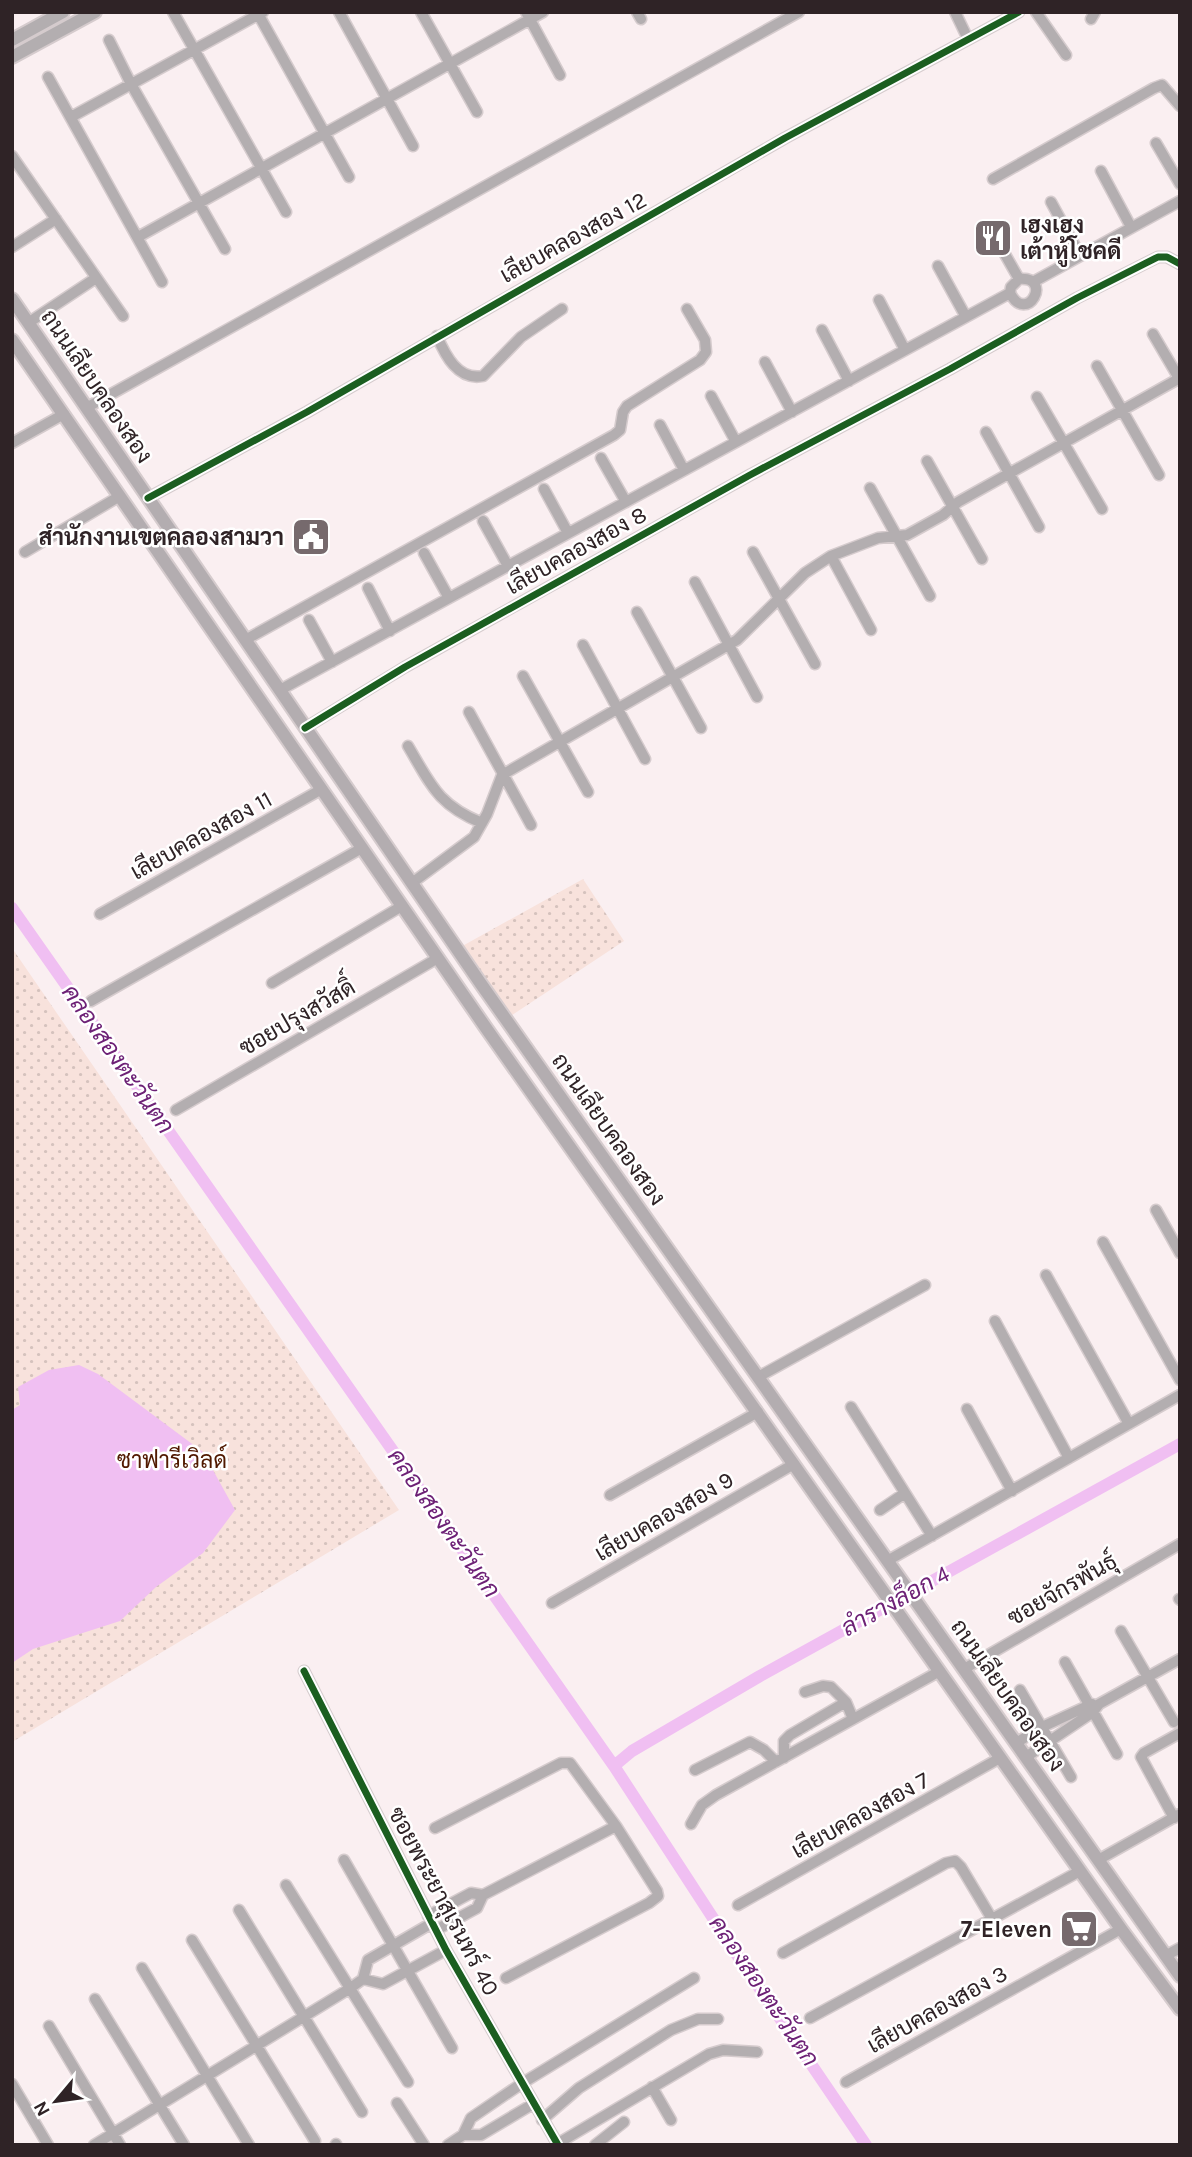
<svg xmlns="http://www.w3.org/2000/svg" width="1192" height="2157" font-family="Karla,Sarabun,sans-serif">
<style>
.grass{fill:url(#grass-dots)}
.water{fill:#f0bff2}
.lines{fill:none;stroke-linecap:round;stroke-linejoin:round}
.canal{stroke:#f0bff2;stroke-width:12}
.minor-casing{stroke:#d5cbcd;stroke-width:13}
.tertiary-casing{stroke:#d5cbcd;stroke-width:16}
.secondary-casing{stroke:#d5cbcd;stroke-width:16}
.minor{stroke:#b3aeb0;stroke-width:10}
.tertiary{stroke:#b3aeb0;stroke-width:12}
.secondary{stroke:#b3adb0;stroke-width:12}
.cycleway-casing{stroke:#fff;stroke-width:11}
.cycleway{stroke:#1b5e20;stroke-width:7}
.labels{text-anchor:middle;stroke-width:5;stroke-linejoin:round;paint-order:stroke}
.poi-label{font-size:23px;font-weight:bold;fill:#2f2326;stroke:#fff;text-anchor:end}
.street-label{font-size:23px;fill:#2f2326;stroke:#fff}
.park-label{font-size:23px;fill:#511900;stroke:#fff}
.water-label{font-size:24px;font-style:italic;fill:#6d2176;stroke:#fff}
</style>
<defs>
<pattern id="grass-dots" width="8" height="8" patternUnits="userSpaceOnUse" patternTransform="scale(1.75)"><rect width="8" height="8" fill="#f8e2dc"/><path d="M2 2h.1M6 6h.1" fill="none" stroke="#d5c2bd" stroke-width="1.8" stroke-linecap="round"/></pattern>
</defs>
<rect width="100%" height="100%" fill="#faeff1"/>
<path class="grass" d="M 583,879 L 624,941 L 506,1019 L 457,949 Z
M 12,948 L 399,1510 L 12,1742 Z"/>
<path class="water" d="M 79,1365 L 98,1374 L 203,1452 L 235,1510 L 203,1553 L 156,1587 L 120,1621 L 33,1649 L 12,1663 L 12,1410 L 20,1405 L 18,1387 L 49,1370 Z"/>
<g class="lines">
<path class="canal" d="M 12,908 L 614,1766 L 739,1958 L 866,2145
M 614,1766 L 632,1751 L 760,1676 L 1180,1444"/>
<defs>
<path id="minor" d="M 173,12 L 286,212
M 257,12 L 349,177
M 339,12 L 413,146
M 421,12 L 477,112
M 526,12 L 560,75
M 637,12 L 641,19
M 955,12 L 968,39
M 1036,12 L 1066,55
M 1091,19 L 1095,12
M 109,40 L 131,84 L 225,249
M 48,77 L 162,282
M 71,117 L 263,12
M 1156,143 L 1180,184
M 12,156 L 123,316
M 1101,171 L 1131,227
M 993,179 L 1154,88 L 1162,85 L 1180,106
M 1051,202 L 1080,255
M 994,235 L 1019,279
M 138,237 L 543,12
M 12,247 L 56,219
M 938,266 L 966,317
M 1033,282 L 1180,201
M 879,300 L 905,350
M 28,323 L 96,278
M 822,330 L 849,381
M 1153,334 L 1180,380
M 437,336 C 445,355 458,381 483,376 L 521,337 L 562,309
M 765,362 L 792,412
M 1097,366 L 1159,475
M 711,396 L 736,442
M 1037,397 L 1102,509
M 86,408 L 799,12
M 660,425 L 684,470
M 986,432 L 1039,527
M 12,443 L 64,414
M 601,458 L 626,502
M 927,461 L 982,559
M 870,488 L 930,596
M 544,489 L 568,533
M 148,498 L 307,412 L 785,138 L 1019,12
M 483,521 L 508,566
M 25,552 L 120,496
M 753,552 L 815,664
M 424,553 L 449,598
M 831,556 L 871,630
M 695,582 L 757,697
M 368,588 L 390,631
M 637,612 L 701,728
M 309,620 L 332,662
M 245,640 L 614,435 L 620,430 L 623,412 L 627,406 L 700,360 L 706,352 L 705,340 L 687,309
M 583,645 L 645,759
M 523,676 L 588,792
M 280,690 L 1010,293 L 1011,287 L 1019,279 C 1054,276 1027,326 1010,293
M 469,712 L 531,825
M 305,728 L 405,667 L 750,475 L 950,369 L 1077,298 L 1158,257 L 1167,257 L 1180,264
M 408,746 C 431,785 438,805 482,823
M 412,883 L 474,837 L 487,814 L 502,775 L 737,640 L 805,573 L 831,556 L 878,538 L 907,535 L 943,515 L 958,502 L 1180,378
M 100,914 L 322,789
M 272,983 L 402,906
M 91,1001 L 362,848
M 176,1110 L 438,958
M 1156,1210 L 1180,1253
M 1103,1242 L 1180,1380
M 1046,1275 L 1129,1424
M 995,1321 L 1069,1458
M 758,1377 L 925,1285
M 851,1407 L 932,1536
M 967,1409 L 1012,1491
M 610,1495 L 758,1412
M 880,1510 L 905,1493
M 887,1561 L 1180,1395
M 1179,1599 L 1180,1600
M 552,1603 L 794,1464
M 1121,1631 L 1174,1722
M 1065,1662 L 1117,1754
M 964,1669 L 1180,1544
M 304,1671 L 446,1950 L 558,2145
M 1020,1690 L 1071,1777
M 805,1692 L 823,1686 L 831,1687 L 846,1702
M 1016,1743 L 1042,1727 L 1092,1704
M 1026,1757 L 1093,1712 L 1099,1704 L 1180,1659
M 784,1758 L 784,1741 L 790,1735 L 846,1702 L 853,1719
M 695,1770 L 750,1742 L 764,1750 L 776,1762
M 1174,1818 L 1141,1757 L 1144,1753 L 1180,1733
M 691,1824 L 702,1805 L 716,1795 L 940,1671
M 435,1828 L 561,1763 L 570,1763 L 616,1826 L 657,1891 L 658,1896 L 649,1903 L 506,1978
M 344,1860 L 452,2048
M 1098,1860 L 1180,1814
M 286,1885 L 408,2082
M 738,1905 L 1000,1758
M 239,1910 L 362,2112
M 428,1916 L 471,1893 L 483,1895 L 616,1826
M 436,1930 L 477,1908 L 483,1895
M 192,1940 L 315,2141
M 783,1953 L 946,1863 L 955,1861 L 961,1867 L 992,1919
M 1165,1956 L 1180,1948
M 142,1968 L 249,2145
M 363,1979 L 383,1984 L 446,1950
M 95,1999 L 184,2145
M 810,2018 L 1080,1871
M 49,2026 L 120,2145
M 846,2082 L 1121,1929
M 12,2084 L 48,2145
M 652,2087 L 671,2120
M 397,2103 L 424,2145
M 542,2120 L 579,2088 L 671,2030 L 698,2019 L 718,2019
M 463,2135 L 471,2118 L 521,2084 L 694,1978
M 336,2144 L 336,2145
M 557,2144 L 709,2054 L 723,2050 L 757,2052
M 94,2145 L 349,1989 L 363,1979 L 368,1960 L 432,1923
M 448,2145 L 463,2135 L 481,2135 L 533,2104
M 595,2145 L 624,2122"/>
<path id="tertiary" d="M 12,40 L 63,12
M 12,57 L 95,12"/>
<path id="secondary" d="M 12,299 L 481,984 L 1180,1976
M 12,340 L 486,1028 L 1121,1929 L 1180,2009"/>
</defs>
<use href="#minor" class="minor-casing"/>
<use href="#tertiary" class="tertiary-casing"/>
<use href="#secondary" class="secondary-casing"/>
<use href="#minor" class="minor"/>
<use href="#tertiary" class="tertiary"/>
<use href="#secondary" class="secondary"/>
<defs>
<path id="cycleway" d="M 148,498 L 307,412 L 785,138 L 1019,12
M 305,728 L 405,667 L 750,475 L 950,369 L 1077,298 L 1158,257 L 1167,257 L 1180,264
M 304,1671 L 446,1950 L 558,2145"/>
</defs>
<use href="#cycleway" class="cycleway-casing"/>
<use href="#cycleway" class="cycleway"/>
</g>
<defs>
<symbol id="restaurant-square" viewBox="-11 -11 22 22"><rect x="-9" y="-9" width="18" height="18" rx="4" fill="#766a6d" stroke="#fff"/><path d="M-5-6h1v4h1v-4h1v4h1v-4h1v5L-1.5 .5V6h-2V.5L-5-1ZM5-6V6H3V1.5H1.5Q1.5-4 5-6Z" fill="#fff"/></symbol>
<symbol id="civic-square" viewBox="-11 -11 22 22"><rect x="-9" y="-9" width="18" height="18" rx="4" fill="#766a6d" stroke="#fff"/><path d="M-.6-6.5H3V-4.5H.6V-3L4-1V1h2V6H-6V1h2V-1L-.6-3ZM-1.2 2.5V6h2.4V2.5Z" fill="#fff"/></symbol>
<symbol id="supermarket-square" viewBox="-11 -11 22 22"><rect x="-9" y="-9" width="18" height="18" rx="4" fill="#766a6d" stroke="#fff"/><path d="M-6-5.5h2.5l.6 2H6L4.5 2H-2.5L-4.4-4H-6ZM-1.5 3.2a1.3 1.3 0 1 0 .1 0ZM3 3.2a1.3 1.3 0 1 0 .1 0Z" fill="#fff"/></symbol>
</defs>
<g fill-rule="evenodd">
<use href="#restaurant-square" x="971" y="216" width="44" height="44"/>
<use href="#civic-square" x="289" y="515" width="44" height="44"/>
<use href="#supermarket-square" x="1057" y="1907" width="44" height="44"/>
</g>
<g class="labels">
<g class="poi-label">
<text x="1020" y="233" text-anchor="start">เฮงเฮง<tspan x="1020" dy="26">เต้าหู้โชคดี</tspan></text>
<text x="284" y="545">สำนักงานเขตคลองสามวา</text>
<text x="1052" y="1937">7-Eleven</text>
</g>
<g class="street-label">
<text transform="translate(573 237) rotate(-29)" y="8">เลียบคลองสอง 12</text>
<text transform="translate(97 386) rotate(56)" y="8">ถนนเลียบคลองสอง</text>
<text transform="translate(576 550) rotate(-29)" y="8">เลียบคลองสอง 8</text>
<text transform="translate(201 835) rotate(-29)" y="8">เลียบคลองสอง 11</text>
<text transform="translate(297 1017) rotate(-30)" y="8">ซอยปรุงสวัสดิ์</text>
<text transform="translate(609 1129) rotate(55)" y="8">ถนนเลียบคลองสอง</text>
<text transform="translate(664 1516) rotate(-30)" y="8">เลียบคลองสอง 9</text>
<text transform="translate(1062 1589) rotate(-30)" y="8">ซอยจักรพันธุ์</text>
<text transform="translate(1008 1695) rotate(55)" y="8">ถนนเลียบคลองสอง</text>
<text transform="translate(860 1815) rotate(-29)" y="8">เลียบคลองสอง 7</text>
<text transform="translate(444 1901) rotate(62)" y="8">ซอยพระยาสุเรนทร์ 40</text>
<text transform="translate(937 2009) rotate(-29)" y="8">เลียบคลองสอง 3</text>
</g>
<g class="park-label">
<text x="172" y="1468">ซาฟารีเวิลด์</text>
</g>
<g class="water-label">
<text transform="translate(118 1059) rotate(55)" y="8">คลองสองตะวันตก</text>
<text transform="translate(444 1523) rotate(55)" y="8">คลองสองตะวันตก</text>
<text transform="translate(895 1601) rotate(-29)" y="8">ลำรางล็อก 4</text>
<text transform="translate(764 1991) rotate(56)" y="8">คลองสองตะวันตก</text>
</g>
</g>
<rect width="1192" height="2157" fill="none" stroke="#2f2326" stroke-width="28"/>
<g transform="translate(56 2101) rotate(241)" stroke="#ffffff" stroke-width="5" paint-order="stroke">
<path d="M0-5L12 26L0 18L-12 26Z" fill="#2f2326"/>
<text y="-10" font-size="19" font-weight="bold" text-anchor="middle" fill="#2f2326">N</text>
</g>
</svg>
